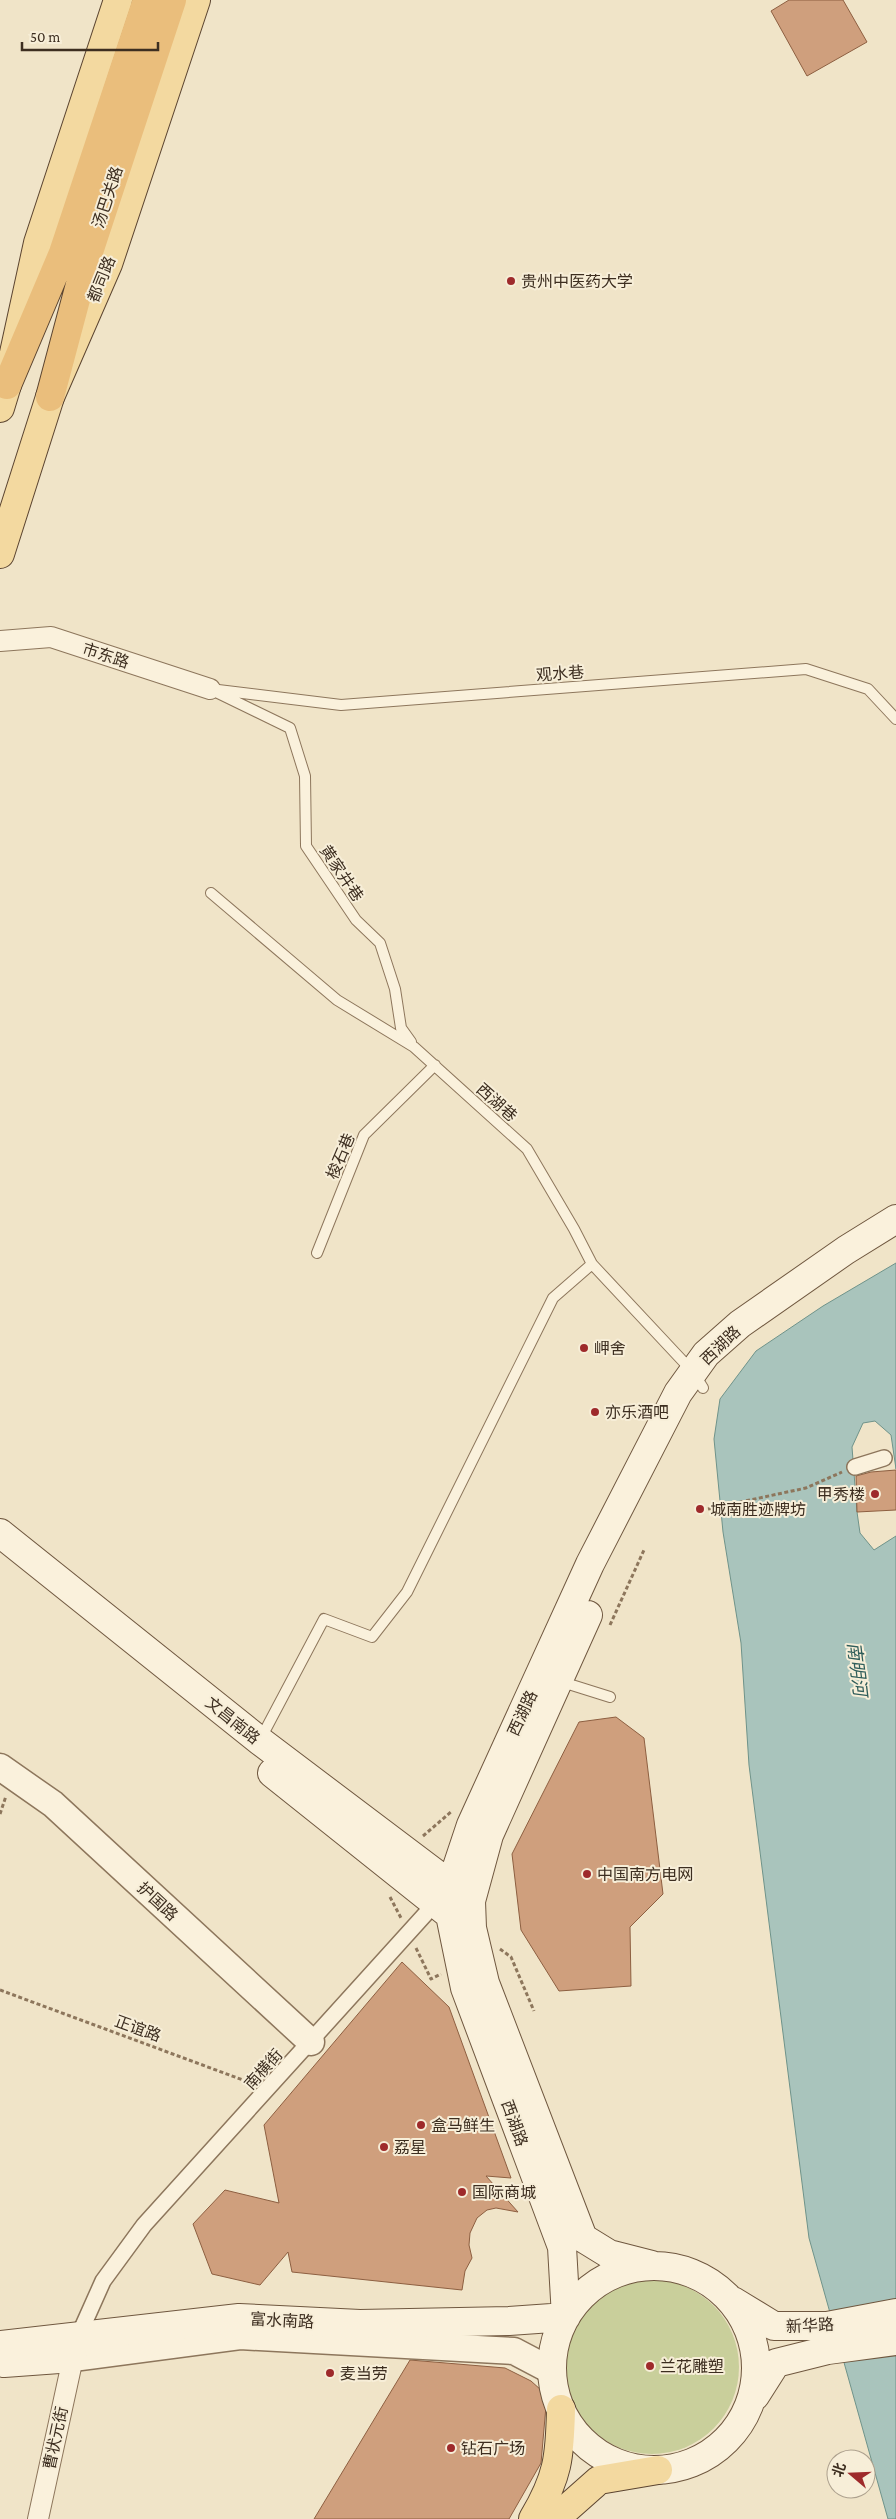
<svg xmlns="http://www.w3.org/2000/svg" width="896" height="2519" font-family="'Crimson Pro','Noto Sans SC',serif">
<style>
.green{fill:#c9cf9b}
.water{fill:#a9c4bc;stroke:#6f938a}
.building{fill:#cf9f7d;stroke:#8d5f41}
.lines{fill:none;stroke-linecap:round;stroke-linejoin:round}
.service-casing{stroke:#8d765c;stroke-width:12}
.pedestrian-casing{stroke:#8d765c;stroke-width:18}
.minor-casing{stroke:#8d765c;stroke-width:22}
.tertiary-casing{stroke:#8d765c;stroke-width:29}
.secondary-casing{stroke:#6f573f;stroke-width:30}
.primary-casing{stroke:#5b4430;stroke-width:30}
.trunk-casing{stroke:#5b4430;stroke-width:30}
.path{stroke:#8d765c;stroke-width:3;stroke-dasharray:4 2.5;stroke-linecap:butt}
.service{stroke:#faf1dc;stroke-width:10}
.pedestrian{stroke:#faf1dc;stroke-width:15}
.minor{stroke:#faf1dc;stroke-width:20}
.tertiary{stroke:#faf1dc;stroke-width:26}
.secondary{stroke:#faf1dc;stroke-width:28}
.primary{stroke:#f3d9a0;stroke-width:28}
.trunk{stroke:#eabe7c;stroke-width:28}
.poi-dot{fill:#9e2a2b;stroke:#f7eed8;stroke-width:2}
.labels{text-anchor:middle;stroke-width:4;stroke-linejoin:round;paint-order:stroke}
.street-label{font-size:16px;fill:#3d2e20;stroke:#f7eed8}
.poi-label{font-size:16px;fill:#3d2e20;stroke:#f7eed8;text-anchor:start}
.water-label{font-size:18px;font-style:italic;fill:#2f5d5a;stroke:#f7eed8}
</style>
<rect width="100%" height="100%" fill="#f0e4c8"/>
<path class="green" d="M565 2367a87 87 0 1 1 174 0a87 87 0 1 1-174 0Z"/>
<path class="water" d="M 896,1263 L 896,1469 L 891,1435 L 875,1421 L 863,1423 L 852,1447 L 857,1512 L 860,1533 L 874,1550 L 896,1536 L 896,2519 L 888,2519 L 809,2238 L 749,1765 L 741,1643 L 723,1532 L 714,1439 L 720,1399 L 756,1351 L 823,1306 Z"/>
<path class="building" d="M 789,0 L 843,0 L 867,42 L 807,76 L 771,11 Z
M 896,1470 L 896,1510 L 857,1512 L 856,1476 L 871,1472 Z
M 616,1717 L 644,1738 L 663,1894 L 630,1927 L 631,1986 L 559,1991 L 521,1930 L 512,1854 L 579,1722 Z
M 402,1962 L 449,2007 L 511,2178 L 486,2176 L 518,2212 L 496,2208 L 487,2210 L 477,2218 L 470,2233 L 469,2245 L 472,2258 L 465,2271 L 462,2290 L 292,2272 L 288,2252 L 260,2285 L 212,2274 L 193,2224 L 225,2190 L 279,2203 L 264,2125 Z
M 410,2360 L 505,2368 L 531,2381 L 541,2390 L 546,2406 L 541,2463 L 509,2519 L 314,2519 Z"/>
<g class="lines">
<defs>
<path id="service" d="M 210,689 L 341,705 L 806,669 L 868,689 L 896,719
M 216,692 L 290,728 L 305,776 L 306,846 L 356,920 L 380,943 L 395,989 L 401,1028 L 411,1042
M 211,893 L 337,1000 L 414,1047 L 527,1149 L 574,1229 L 592,1264 L 693,1372 L 703,1388
M 317,1253 L 364,1135 L 435,1065
M 559,1681 L 610,1697
M 260,1740 L 324,1619 L 372,1637 L 407,1592 L 553,1298 L 592,1264"/>
<path id="pedestrian" d="M 855,1467 L 884,1458
M 78,2337 L 103,2281 L 144,2225 L 439,1899"/>
<path id="minor" d="M 0,641 L 51,637 L 210,689
M 38,2519 L 73,2358"/>
<path id="tertiary" d="M 0,1767 L 53,1804 L 311,2042
M 73,2358 L 240,2336 L 514,2351 L 552,2371"/>
<path id="secondary" d="M 0,1533 L 260,1741 L 464,1895
M 588,1615 L 489,1835 L 471,1901 L 472,1928 L 485,1983 L 583,2238 L 609,2254 L 652,2265
M 272,1773 L 450,1915
M552 2368a102 102 0 1 1 204 0a102 102 0 1 1-204 0Z
M 733,2301 L 774,2326 L 827,2326 L 896,2313
M 0,2345 L 239,2318 L 360,2324 L 509,2321 L 566,2317 L 562,2247 L 465,1988 L 450,1915 L 451,1885 L 471,1825 L 590,1564 L 678,1393 L 706,1354 L 740,1324 L 846,1250 L 896,1219
M 4,2363 L 73,2358
M 755,2396 L 776,2363 L 828,2350 L 896,2341"/>
<path id="primary" d="M 0,408 L 7,385 L 38,243 L 118,0
M 0,554 L 50,397 L 108,264 L 196,0
M 533,2519 C 558,2477 560,2457 561,2409
M 560,2519 L 564,2511 L 599,2480 L 658,2470"/>
<path id="trunk" d="M 7,385 L 63,253 L 147,0
M 50,397 L 87,258 L 172,0"/>
</defs>
<use href="#service" class="service-casing"/>
<use href="#pedestrian" class="pedestrian-casing"/>
<use href="#minor" class="minor-casing"/>
<use href="#tertiary" class="tertiary-casing"/>
<use href="#secondary" class="secondary-casing"/>
<use href="#primary" class="primary-casing"/>
<use href="#trunk" class="trunk-casing"/>
<path class="path" d="M 708,1509 L 806,1488 L 842,1472
M 610,1625 L 644,1550
M 0,1814 L 6,1796
M 423,1836 L 452,1811
M 390,1897 L 401,1918
M 416,1948 L 431,1979 L 441,1974
M 500,1949 L 511,1957 L 534,2011
M 0,1990 L 251,2083"/>
<use href="#service" class="service"/>
<use href="#pedestrian" class="pedestrian"/>
<use href="#minor" class="minor"/>
<use href="#tertiary" class="tertiary"/>
<use href="#secondary" class="secondary"/>
<use href="#primary" class="primary"/>
<use href="#trunk" class="trunk"/>
</g>
<g class="poi-dot">
<circle cx="511" cy="281" r="5"/>
<circle cx="584" cy="1348" r="5"/>
<circle cx="595" cy="1412" r="5"/>
<circle cx="875" cy="1494" r="5"/>
<circle cx="700" cy="1509" r="5"/>
<circle cx="587" cy="1874" r="5"/>
<circle cx="421" cy="2125" r="5"/>
<circle cx="384" cy="2147" r="5"/>
<circle cx="462" cy="2192" r="5"/>
<circle cx="650" cy="2366" r="5"/>
<circle cx="330" cy="2373" r="5"/>
<circle cx="451" cy="2448" r="5"/>
</g>
<g class="labels">
<g class="street-label">
<text transform="translate(107 197) rotate(-72)" y="6">汤巴关路</text>
<text transform="translate(101 279) rotate(-68)" y="6">都司路</text>
<text transform="translate(106 655) rotate(18)" y="6">市东路</text>
<text transform="translate(560 673) rotate(-4)" y="6">观水巷</text>
<text transform="translate(342 873) rotate(56)" y="6">黄家井巷</text>
<text transform="translate(497 1102) rotate(42)" y="6">西湖巷</text>
<text transform="translate(340 1156) rotate(-67)" y="6">梭石巷</text>
<text transform="translate(720 1345) rotate(-44)" y="6">西湖路</text>
<text transform="translate(522 1713) rotate(-65)" y="6">西湖路</text>
<text transform="translate(233 1720) rotate(39)" y="6">文昌南路</text>
<text transform="translate(158 1901) rotate(43)" y="6">护国路</text>
<text transform="translate(138 2028) rotate(20)" y="6">正谊路</text>
<text transform="translate(263 2069) rotate(-48)" y="6">南横街</text>
<text transform="translate(515 2123) rotate(70)" y="6">西湖路</text>
<text transform="translate(282 2320) rotate(3)" y="6">富水南路</text>
<text transform="translate(810 2325) rotate(-3)" y="6">新华路</text>
<text transform="translate(55 2438) rotate(-78)" y="6">曹状元街</text>
</g>
<g class="poi-label">
<text x="521" y="287">贵州中医药大学</text>
<text x="594" y="1354">岬舍</text>
<text x="605" y="1418">亦乐酒吧</text>
<text x="865" y="1500" text-anchor="end">甲秀楼</text>
<text x="710" y="1515">城南胜迹牌坊</text>
<text x="597" y="1880">中国南方电网</text>
<text x="431" y="2131">盒马鲜生</text>
<text x="394" y="2153">荔星</text>
<text x="472" y="2198">国际商城</text>
<text x="660" y="2372">兰花雕塑</text>
<text x="340" y="2379">麦当劳</text>
<text x="461" y="2454">钻石广场</text>
</g>
<g class="water-label">
<text transform="translate(857 1669) rotate(83)" y="6">南明河</text>
</g>
</g>
<g transform="translate(851 2474) rotate(289)"><circle r="24" fill="#f7eed8" stroke="#ada18e"/>
<path d="M0-4L9 19L0 12L-9 19Z" fill="#9e2a2b"/>
<text y="-8" font-size="14" font-weight="bold" text-anchor="middle" fill="#3d2e20">北</text>
</g>
<path d="M22 42v8h136v-8" fill="none" stroke="#3d2e20" stroke-width="2.5"/>
<text x="30" y="42" font-size="15" fill="#3d2e20" stroke="#f7eed8" stroke-width="4" paint-order="stroke">50 m</text>
</svg>
